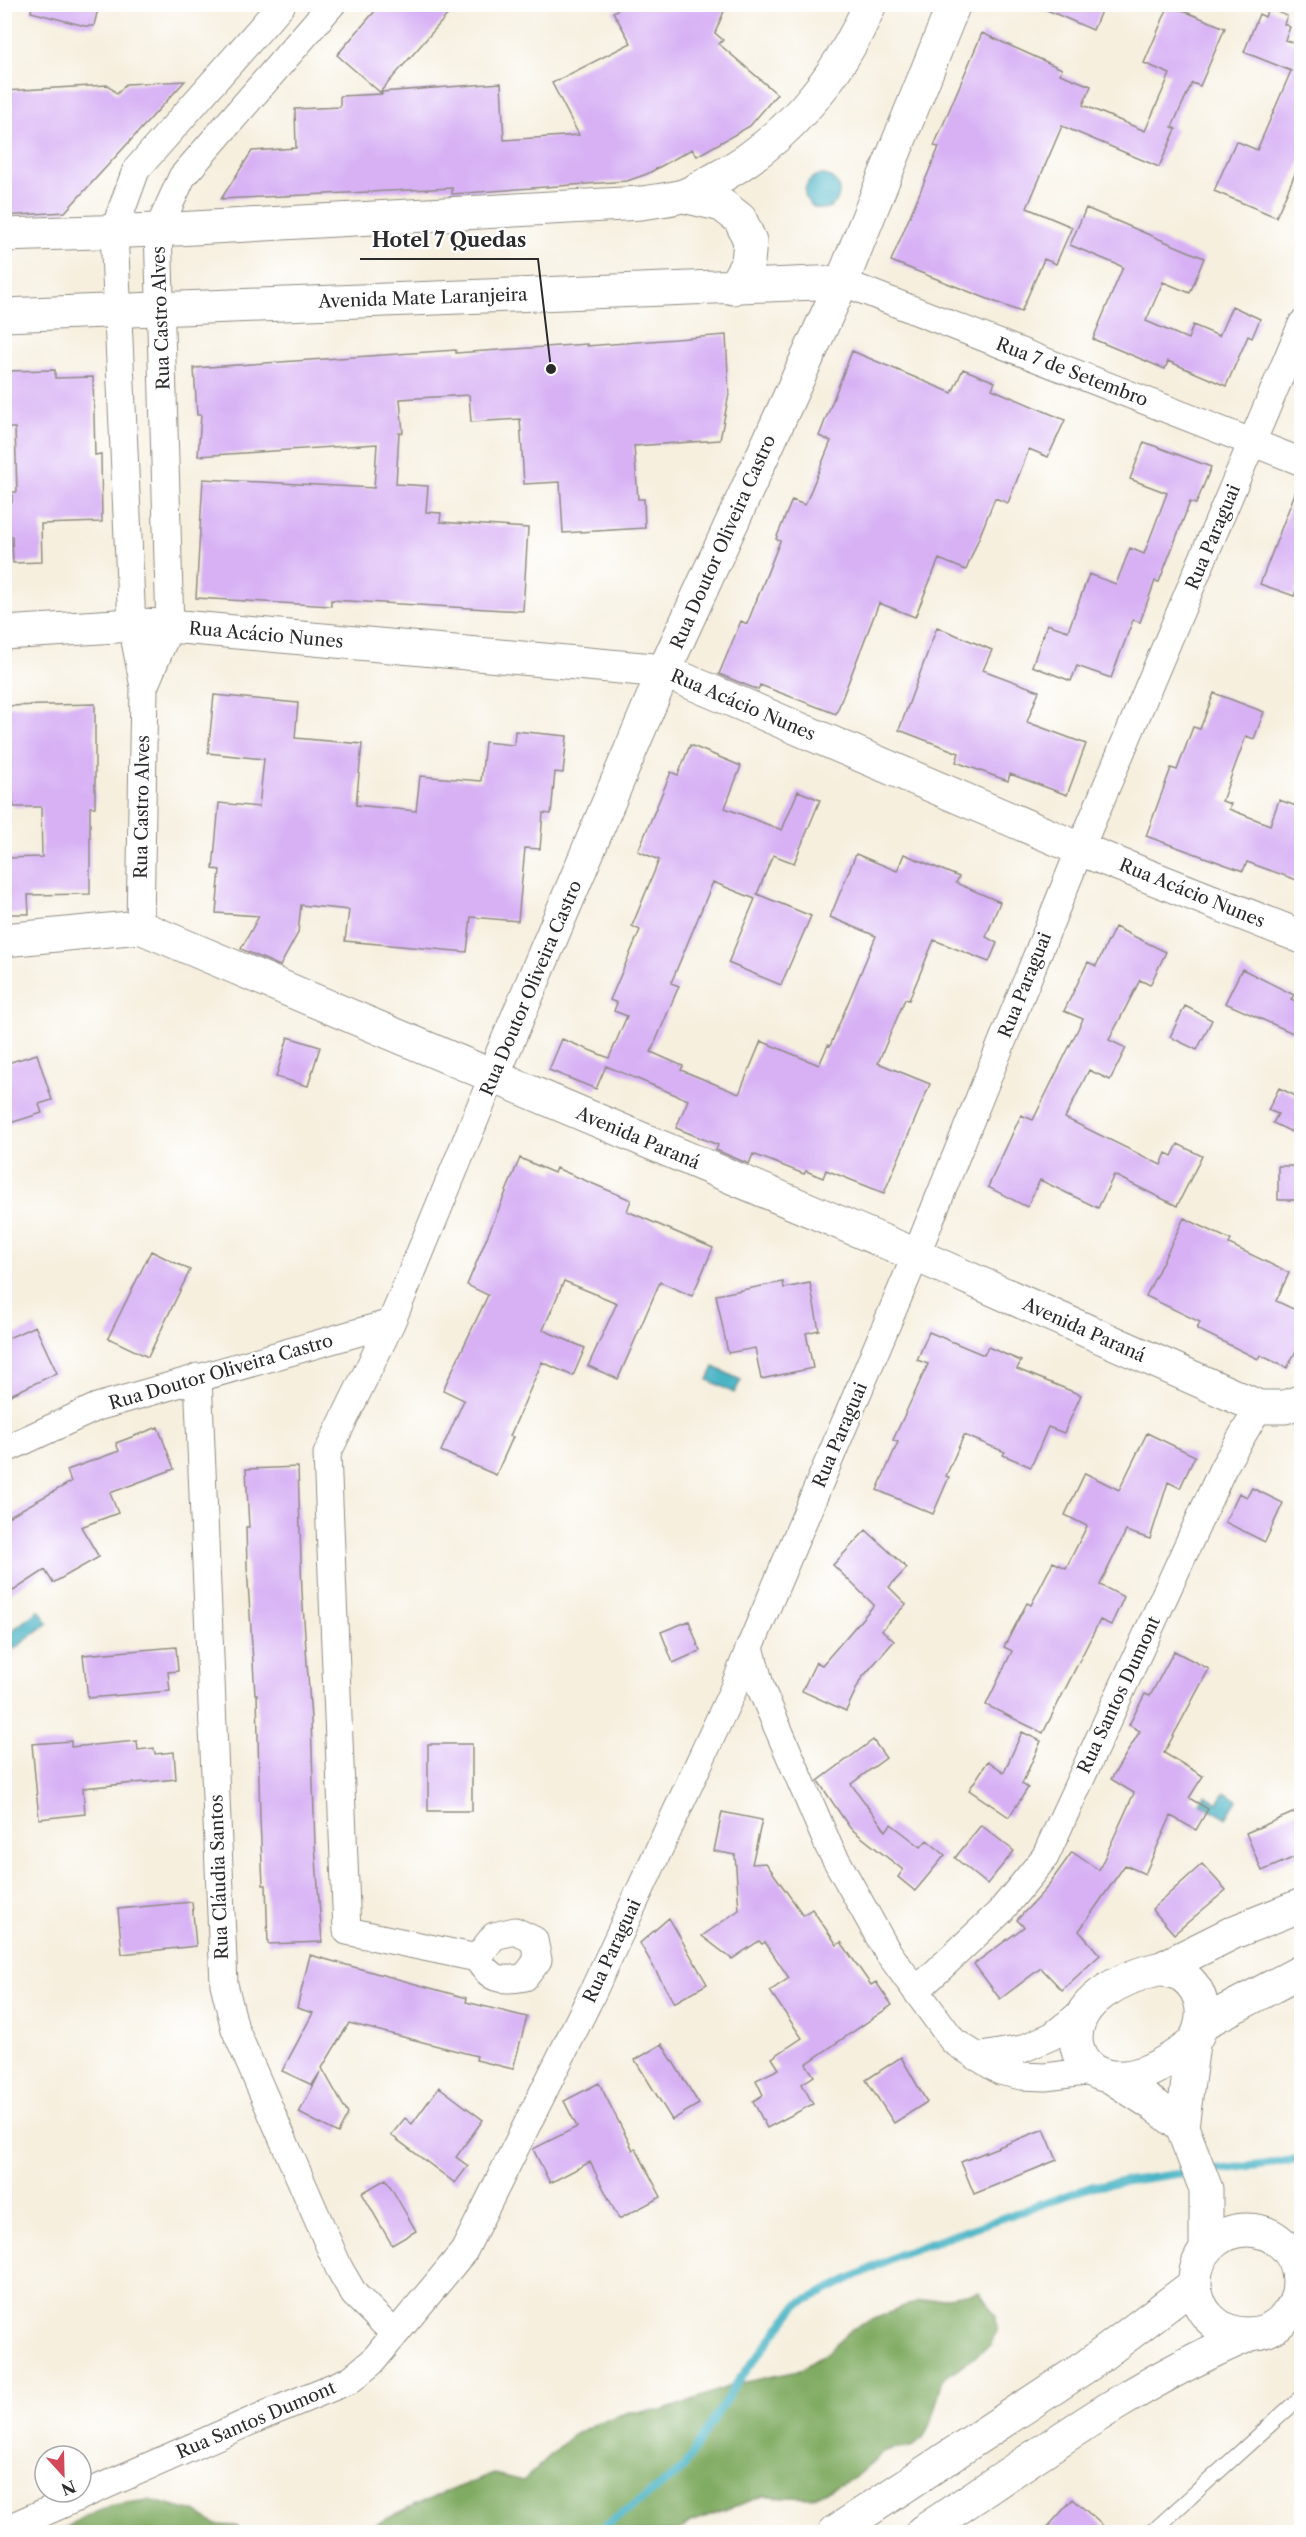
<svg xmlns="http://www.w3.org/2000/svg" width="1306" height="2537" font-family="'Libre Caslon Text',serif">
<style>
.forest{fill:#80ab62;stroke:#566b46;stroke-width:1.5}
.water{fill:#48b4c5;stroke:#3a7078;stroke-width:1.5}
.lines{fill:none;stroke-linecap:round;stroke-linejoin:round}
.stream{stroke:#48b4c5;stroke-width:8}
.building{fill:#d7b1f4}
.service-casing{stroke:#908d84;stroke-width:16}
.minor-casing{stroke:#908d84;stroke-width:29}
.tertiary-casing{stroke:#908d84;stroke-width:35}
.secondary-casing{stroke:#908d84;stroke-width:35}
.service{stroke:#fff;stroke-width:14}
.minor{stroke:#fff;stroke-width:27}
.tertiary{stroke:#fff;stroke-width:33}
.secondary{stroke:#fff;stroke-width:33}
.labels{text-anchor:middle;stroke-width:5;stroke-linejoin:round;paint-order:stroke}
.street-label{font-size:18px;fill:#2b2b2b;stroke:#fff}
.leader{fill:none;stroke:#2b2b2b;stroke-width:2}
.callout-dot{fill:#2b2b2b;stroke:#fff;stroke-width:2}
.callout-label{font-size:20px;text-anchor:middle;font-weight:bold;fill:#2b2b2b;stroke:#fff;stroke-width:5;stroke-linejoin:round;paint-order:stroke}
</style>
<rect width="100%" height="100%" fill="#fff"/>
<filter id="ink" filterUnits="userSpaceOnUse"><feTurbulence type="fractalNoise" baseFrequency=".0167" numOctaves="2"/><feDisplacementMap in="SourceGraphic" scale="12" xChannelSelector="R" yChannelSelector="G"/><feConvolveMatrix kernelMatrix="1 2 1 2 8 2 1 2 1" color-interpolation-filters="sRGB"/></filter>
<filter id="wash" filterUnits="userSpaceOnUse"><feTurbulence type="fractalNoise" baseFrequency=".008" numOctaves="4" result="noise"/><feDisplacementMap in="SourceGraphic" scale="24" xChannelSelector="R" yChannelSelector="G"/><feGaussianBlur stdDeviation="1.35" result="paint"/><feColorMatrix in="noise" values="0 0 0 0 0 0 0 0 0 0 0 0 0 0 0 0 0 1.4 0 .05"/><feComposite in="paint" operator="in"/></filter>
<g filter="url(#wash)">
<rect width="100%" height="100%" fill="#f6efde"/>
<path class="forest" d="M 979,2292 L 996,2316 L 997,2331 L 990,2345 L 943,2379 L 930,2424 L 923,2439 L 911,2447 L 896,2448 L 881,2454 L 854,2478 L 811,2498 L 764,2496 L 690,2522 L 678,2532 L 359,2532 L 435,2496 L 494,2474 L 523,2481 L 571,2436 L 599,2422 L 629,2412 L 662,2411 L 736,2384 L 798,2371 L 828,2352 L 852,2329 L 886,2314 L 916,2302 Z
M 149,2500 L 195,2512 L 216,2525 L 237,2526 L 241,2532 L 59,2532 C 95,2509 107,2504 149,2500 Z"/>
<path class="water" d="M805 192a17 17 0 1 1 34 0a17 17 0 1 1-34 0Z
M 714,1367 L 741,1380 L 734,1393 L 708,1380 Z
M 39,1610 L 48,1623 L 14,1649 L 5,1636 Z
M 1225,1792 L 1237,1800 L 1226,1818 L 1200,1803 L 1205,1795 L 1218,1803 Z"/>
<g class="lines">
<path class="stream" d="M 1207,2171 L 1277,2163 L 1302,2158
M 597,2532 L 682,2470 L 736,2384 L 797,2305 L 900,2254 L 1093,2186 L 1191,2172"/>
</g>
<g id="blocks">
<path class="building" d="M 32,4 L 99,4 L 94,26 L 85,26 L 31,12 Z
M 381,4 L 457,4 L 380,92 L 501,83 L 504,140 L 579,135 L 552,83 L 631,43 L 613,12 L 628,4 L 727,4 L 715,33 L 723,40 L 719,44 L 777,94 L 750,126 L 697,156 L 692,149 L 647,174 L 627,181 L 452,194 L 452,188 L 221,199 L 252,151 L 296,148 L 295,109 L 340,107 L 340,96 L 382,94 L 337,55 Z
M 1033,4 L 1104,4 L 1093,30 Z
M 1169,5 L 1225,28 L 1200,86 L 1192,83 L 1172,127 L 1176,129 L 1159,167 L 1062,126 L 1027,208 L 1072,227 L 1056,264 L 1044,259 L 1021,312 L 891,261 L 939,147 L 934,146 L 982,33 L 1062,69 L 1060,74 L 1091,86 L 1083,105 L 1145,131 L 1170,74 L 1144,63 Z
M 1268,8 L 1287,16 L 1284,24 L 1290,27 L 1285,40 L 1302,46 L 1302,158 L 1276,217 L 1214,191 L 1236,141 L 1257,150 L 1291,71 L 1244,52 L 1259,14 L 1265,17 Z
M 185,81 L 65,212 L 4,216 L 4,91 L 108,85 L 117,94 L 126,84 Z
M 1086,208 L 1204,258 L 1190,293 L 1163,282 L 1146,321 L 1188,339 L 1193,325 L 1219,336 L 1232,306 L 1260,319 L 1252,338 L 1248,336 L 1226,386 L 1168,361 L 1165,369 L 1093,339 L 1123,267 L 1070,245 Z
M 726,335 L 729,394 L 720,440 L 634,446 L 638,499 L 644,499 L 645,528 L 563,533 L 560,482 L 524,484 L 520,419 L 471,422 L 469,395 L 400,399 L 403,433 L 399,433 L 396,484 L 428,486 L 426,512 L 441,513 L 440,522 L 528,528 L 523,611 L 331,600 L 331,606 L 196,598 L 203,479 L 374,488 L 377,444 L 198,456 L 201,415 L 197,415 L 194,368 L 456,350 L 456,353 L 587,344 L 587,346 Z
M 852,351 L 952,393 L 963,369 L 995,382 L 992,389 L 1065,420 L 1048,457 L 1029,449 L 1008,503 L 995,498 L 966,570 L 939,559 L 915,617 L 879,603 L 836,714 L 760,685 L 758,690 L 719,674 L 741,621 L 747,624 L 780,541 L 776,539 L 792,500 L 805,505 L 831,441 L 819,436 Z
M 55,370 L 55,378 L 93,377 L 95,455 L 101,454 L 102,522 L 41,524 L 42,562 L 13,563 L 12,536 L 4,537 L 4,503 L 12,502 L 12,492 L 17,492 L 15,428 L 4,428 L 4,371 Z
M 1144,442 L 1211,467 L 1196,504 L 1190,502 L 1159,582 L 1155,581 L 1140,622 L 1133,620 L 1111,678 L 1077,666 L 1071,681 L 1032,666 L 1047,624 L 1068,631 L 1089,574 L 1116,584 L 1130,548 L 1144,554 L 1167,493 L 1130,479 Z
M 1300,480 L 1302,480 L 1302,576 L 1294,596 L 1260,584 Z
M 937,627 L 992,650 L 983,670 L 1039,691 L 1027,722 L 1086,744 L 1067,795 L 1010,774 L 1008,781 L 956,762 L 959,753 L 899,730 Z
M 1214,693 L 1264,712 L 1254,739 L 1246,736 L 1222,801 L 1231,804 L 1229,809 L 1270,825 L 1279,800 L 1302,808 L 1302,882 L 1247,862 L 1243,871 L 1146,836 L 1171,768 L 1177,770 L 1193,727 L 1200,729 Z
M 214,695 L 298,703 L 295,738 L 362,744 L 356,805 L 416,811 L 420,776 L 481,781 L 485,742 L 514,745 L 515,731 L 567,736 L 563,773 L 555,772 L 551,814 L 543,813 L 540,849 L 525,848 L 518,921 L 471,917 L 467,952 L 345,941 L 349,910 L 301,905 L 298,933 L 280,966 L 241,949 L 259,916 L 216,913 L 220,870 L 213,869 L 219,803 L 259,807 L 264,759 L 208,753 Z
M 95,704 L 95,807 L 90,807 L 90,894 L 28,895 L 29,914 L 7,914 L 7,907 L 4,907 L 4,858 L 42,857 L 41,807 L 14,807 L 13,803 L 4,803 L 4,706 Z
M 690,745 L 741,766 L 725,808 L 782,830 L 798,791 L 820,800 L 794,863 L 773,855 L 757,894 L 811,916 L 781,985 L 728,963 L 755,899 L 713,882 L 671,983 L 679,986 L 651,1052 L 683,1066 L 681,1070 L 739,1094 L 761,1041 L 819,1065 L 828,1045 L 830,1046 L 876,936 L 830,917 L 856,854 L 897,871 L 904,854 L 959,877 L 956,883 L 1000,902 L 986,937 L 997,943 L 989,962 L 934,940 L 909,1000 L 905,999 L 878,1063 L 930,1084 L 884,1193 L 826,1170 L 823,1178 L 806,1171 L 804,1174 L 753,1154 L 749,1164 L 716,1150 L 718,1145 L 676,1128 L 688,1100 L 606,1066 L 596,1089 L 549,1070 L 562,1039 L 609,1058 L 627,1016 L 614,1011 L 617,1003 L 610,1000 L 640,930 L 632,926 L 659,860 L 638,851 L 671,772 L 678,775 Z
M 1115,927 L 1166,952 L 1150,985 L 1140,980 L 1109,1040 L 1126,1048 L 1110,1080 L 1089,1070 L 1065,1118 L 1161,1165 L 1166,1153 L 1172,1156 L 1178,1144 L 1202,1156 L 1177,1206 L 1114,1175 L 1098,1208 L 1040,1180 L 1027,1207 L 988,1187 L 1021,1115 L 1033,1120 L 1083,1019 L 1064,1011 L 1088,962 L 1096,966 Z
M 1242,969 L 1294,995 L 1291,999 L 1302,1004 L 1302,1037 L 1225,1003 Z
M 1185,1006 L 1212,1020 L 1197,1050 L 1170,1037 Z
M 288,1037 L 320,1047 L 308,1086 L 276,1077 Z
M 37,1054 L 52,1100 L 39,1104 L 42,1113 L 4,1125 L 4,1064 Z
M 1279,1088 L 1302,1099 L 1302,1137 L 1273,1123 L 1278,1114 L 1268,1110 Z
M 520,1158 L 554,1173 L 556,1168 L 631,1200 L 627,1211 L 713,1248 L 692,1296 L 660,1282 L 618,1379 L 588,1366 L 617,1303 L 564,1281 L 543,1330 L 585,1348 L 573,1376 L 542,1362 L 510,1436 L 513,1437 L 496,1475 L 441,1451 L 464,1400 L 443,1390 L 488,1295 L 467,1285 Z
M 1278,1166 L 1302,1166 L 1302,1200 L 1278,1200 Z
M 1184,1218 L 1231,1240 L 1229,1244 L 1289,1273 L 1276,1301 L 1302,1313 L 1302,1340 L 1287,1368 L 1260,1355 L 1258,1359 L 1197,1329 L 1200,1322 L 1146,1296 Z
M 151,1251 L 190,1270 L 148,1357 L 108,1338 Z
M 783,1282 L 784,1288 L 810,1283 L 819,1330 L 806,1333 L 813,1368 L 761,1379 L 755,1348 L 728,1353 L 716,1295 Z
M 35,1326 L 57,1373 L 4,1398 L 4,1340 Z
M 929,1332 L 984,1355 L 988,1347 L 1021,1361 L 1017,1369 L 1081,1395 L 1064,1433 L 1048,1427 L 1031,1467 L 1003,1455 L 1005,1452 L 964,1435 L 946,1476 L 949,1477 L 933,1514 L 877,1490 L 898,1442 L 893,1440 L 928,1364 L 917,1360 Z
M 158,1427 L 174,1469 L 110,1493 L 118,1513 L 81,1527 L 99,1557 L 53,1583 L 45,1570 L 4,1597 L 4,1519 L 71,1482 L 67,1470 L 119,1451 L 116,1443 Z
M 1147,1433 L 1195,1456 L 1180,1488 L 1168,1482 L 1150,1539 L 1126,1531 L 1100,1585 L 1124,1597 L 1111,1625 L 1100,1620 L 1043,1733 L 986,1705 L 1012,1651 L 1004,1647 L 1027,1603 L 1031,1605 L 1053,1562 L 1066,1568 L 1087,1526 L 1065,1515 L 1085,1473 L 1119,1490 Z
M 298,1467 L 302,1592 L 311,1719 L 315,1845 L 322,1942 L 268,1944 L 266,1885 L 263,1885 L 260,1820 L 257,1694 L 255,1694 L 247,1566 L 246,1527 L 249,1527 L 246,1469 Z
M 1252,1488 L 1283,1503 L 1265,1542 L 1225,1522 L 1239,1493 L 1247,1497 Z
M 866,1530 L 907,1568 L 889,1587 L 906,1604 L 882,1630 L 894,1641 L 861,1679 L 846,1711 L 802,1691 L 816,1662 L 822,1665 L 874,1605 L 833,1565 Z
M 689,1621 L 700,1651 L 673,1663 L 661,1632 Z
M 176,1647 L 178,1671 L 168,1672 L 170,1691 L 88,1698 L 83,1655 Z
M 1174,1651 L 1209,1669 L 1164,1753 L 1203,1776 L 1189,1798 L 1208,1809 L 1196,1830 L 1171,1816 L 1145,1874 L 1125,1865 L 1079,1931 L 1100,1955 L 1062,1990 L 1041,1968 L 1000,1999 L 974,1964 L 1024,1927 L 1017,1920 L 1045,1890 L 1072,1852 L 1099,1870 L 1134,1793 L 1111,1779 L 1140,1731 L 1129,1725 L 1145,1694 L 1150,1696 Z
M 1022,1732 L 1041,1741 L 1022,1784 L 1028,1788 L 1009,1817 L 969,1790 L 988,1761 L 1004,1772 Z
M 873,1740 L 886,1758 L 851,1784 L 886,1831 L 891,1824 L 921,1847 L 927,1840 L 945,1855 L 915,1891 L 898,1877 L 903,1870 L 850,1828 L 818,1781 Z
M 71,1741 L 71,1747 L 137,1741 L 138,1750 L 154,1748 L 155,1754 L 174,1752 L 176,1779 L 83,1788 L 85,1814 L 39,1819 L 32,1744 Z
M 428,1744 L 472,1744 L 472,1811 L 428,1811 Z
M 1302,1809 L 1302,1854 L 1262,1871 L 1246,1833 Z
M 722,1812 L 762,1820 L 752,1864 L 766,1863 L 803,1915 L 812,1909 L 837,1945 L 841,1942 L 871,1985 L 876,1982 L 892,2005 L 806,2064 L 814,2076 L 802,2084 L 813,2104 L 767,2128 L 753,2101 L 763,2095 L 756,2080 L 779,2069 L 772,2058 L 802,2038 L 770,1991 L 789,1978 L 765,1942 L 762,1944 L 759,1941 L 732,1959 L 702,1936 L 739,1910 L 735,1855 L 714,1851 Z
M 981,1825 L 1014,1851 L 987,1884 L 955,1858 Z
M 1202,1864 L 1226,1890 L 1174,1934 L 1152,1909 Z
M 192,1902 L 196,1946 L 122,1954 L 118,1909 Z
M 669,1918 L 707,1984 L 674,2003 L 640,1943 Z
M 310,1955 L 467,1998 L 466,2002 L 527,2017 L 513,2069 L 476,2060 L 477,2056 L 349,2023 L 322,2068 L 348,2114 L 338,2133 L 299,2113 L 321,2071 L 312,2085 L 282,2071 L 313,2013 L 297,2008 Z
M 662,2044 L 699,2104 L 672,2120 L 635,2060 Z
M 901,2057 L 927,2102 L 894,2123 L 866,2080 Z
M 599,2083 L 633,2150 L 636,2149 L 661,2197 L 619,2219 L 590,2162 L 550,2183 L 533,2149 L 577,2127 L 564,2101 Z
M 439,2087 L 483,2120 L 456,2157 L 468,2166 L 455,2183 L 391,2135 L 405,2118 L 412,2124 Z
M 1044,2129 L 1057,2160 L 974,2194 L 961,2162 Z
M 386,2179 L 416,2231 L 392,2245 L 362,2193 Z
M 81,2460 L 88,2476 L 81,2479 Z
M 1073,2499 L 1110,2532 L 1043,2532 Z"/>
</g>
</g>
<g filter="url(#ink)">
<use href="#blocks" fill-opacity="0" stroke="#908d84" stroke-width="1.5"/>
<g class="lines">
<defs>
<path id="service" d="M 1294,2257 L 1302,2254
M 1152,2532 L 1302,2396"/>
<path id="minor" d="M 842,282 L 1302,462
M 144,687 L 170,626 L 158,230 L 182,177 L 332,4
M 140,927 L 144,687 L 132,625 L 114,231 L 136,170 L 282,4
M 391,1323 L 327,1454 L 347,1931 L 477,1958 C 490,1980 501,1982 525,1977 L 538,1960 L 534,1940 L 515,1931 L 494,1936 L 477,1958
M 198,1377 L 224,1984 L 235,2029 L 339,2268 L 354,2294 L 394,2333
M 4,1450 L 97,1407 L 391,1323 L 492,1078
M 916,1991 L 1000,1912 L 1045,1857 L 1223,1468 L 1259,1407
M 976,2057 L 1022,2049 L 1052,2036 L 1082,2012
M 1092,2071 L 1046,2077 L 1021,2076 L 1000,2071 L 953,2041 L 887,1951 L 829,1847 L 761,1689 L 750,1647 L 916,1255 L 1080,849 L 1302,324
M 4,2530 L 267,2414 L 350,2380 L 372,2362 L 464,2251 L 588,2002 L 733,1690 L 750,1647"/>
<path id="tertiary" d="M 4,633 L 132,625 L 170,626 L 664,671 L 1080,849 L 1302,937
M 4,940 L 140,927 L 916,1255 L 1259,1407 L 1285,1407 L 1302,1401
M 492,1078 L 664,671 L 842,282
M 1162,1968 C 1169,1971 1177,1972 1183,1976 C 1205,1992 1207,2020 1194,2041 C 1191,2046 1185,2049 1180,2053 C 1158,2068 1131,2083 1103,2075 C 1089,2071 1080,2061 1077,2047 C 1068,2001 1125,1976 1162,1968 Z
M 1162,1968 L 1234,1932 L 1302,1905
M 1203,2023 L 1302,1971
M 1193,2044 L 1182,2127 L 1206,2189 L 1206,2249
M 1111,2077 L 1156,2106 L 1182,2127
M1195 2282a52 52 0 1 1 104 0a52 52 0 1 1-104 0Z
M 835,2532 L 1088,2365 L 1195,2284
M 922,2532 C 1029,2462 1133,2383 1251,2334"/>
<path id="secondary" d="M 683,196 L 722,205 L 740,219 L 750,241 L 748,262 L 733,288
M 4,235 L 158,230 L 641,203 C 654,201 668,200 682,196 C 691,194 701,187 710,182 C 782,146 839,78 870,4
M 4,315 L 842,282 L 954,4"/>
</defs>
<use href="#service" class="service-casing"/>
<use href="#minor" class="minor-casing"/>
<use href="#tertiary" class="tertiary-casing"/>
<use href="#secondary" class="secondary-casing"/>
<use href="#service" class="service"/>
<use href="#minor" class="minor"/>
<use href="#tertiary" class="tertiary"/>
<use href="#secondary" class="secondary"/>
</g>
</g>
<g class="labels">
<g class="street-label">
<text transform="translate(423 298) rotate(-2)" y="6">Avenida Mate Laranjeira</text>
<text transform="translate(161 318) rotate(-92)" y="6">Rua Castro Alves</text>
<text transform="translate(1072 372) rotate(21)" y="6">Rua 7 de Setembro</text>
<text transform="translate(1213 537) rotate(-67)" y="6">Rua Paraguai</text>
<text transform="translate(723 542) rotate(-66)" y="6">Rua Doutor Oliveira Castro</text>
<text transform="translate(266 635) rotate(5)" y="6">Rua Acácio Nunes</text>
<text transform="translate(743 705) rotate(23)" y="6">Rua Acácio Nunes</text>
<text transform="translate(142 807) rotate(-89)" y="6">Rua Castro Alves</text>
<text transform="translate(1192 893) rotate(22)" y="6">Rua Acácio Nunes</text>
<text transform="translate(1025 985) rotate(-68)" y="6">Rua Paraguai</text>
<text transform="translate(531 988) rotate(-67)" y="6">Rua Doutor Oliveira Castro</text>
<text transform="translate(638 1138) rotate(23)" y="6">Avenida Paraná</text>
<text transform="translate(1084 1330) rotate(24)" y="6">Avenida Paraná</text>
<text transform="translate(221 1372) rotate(-16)" y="6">Rua Doutor Oliveira Castro</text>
<text transform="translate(840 1435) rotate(-67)" y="6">Rua Paraguai</text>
<text transform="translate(1119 1695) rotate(-65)" y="6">Rua Santos Dumont</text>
<text transform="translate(219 1877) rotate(-92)" y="6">Rua Cláudia Santos</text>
<text transform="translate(612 1951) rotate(-65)" y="6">Rua Paraguai</text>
<text transform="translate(256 2420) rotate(-23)" y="6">Rua Santos Dumont</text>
</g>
</g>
<path class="leader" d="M551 369L538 259H360"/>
<circle class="callout-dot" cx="551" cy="369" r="6"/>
<g class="callout-label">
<text x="449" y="247">Hotel 7 Quedas</text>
</g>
<rect width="1306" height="2537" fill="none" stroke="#fff" stroke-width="24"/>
<g transform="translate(63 2474) rotate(158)"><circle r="28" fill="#ffffff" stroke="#aaaaaa" stroke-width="1.5"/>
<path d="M0-4.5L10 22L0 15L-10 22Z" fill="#d1495b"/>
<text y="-9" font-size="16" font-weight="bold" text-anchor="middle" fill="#2b2b2b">N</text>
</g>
</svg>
